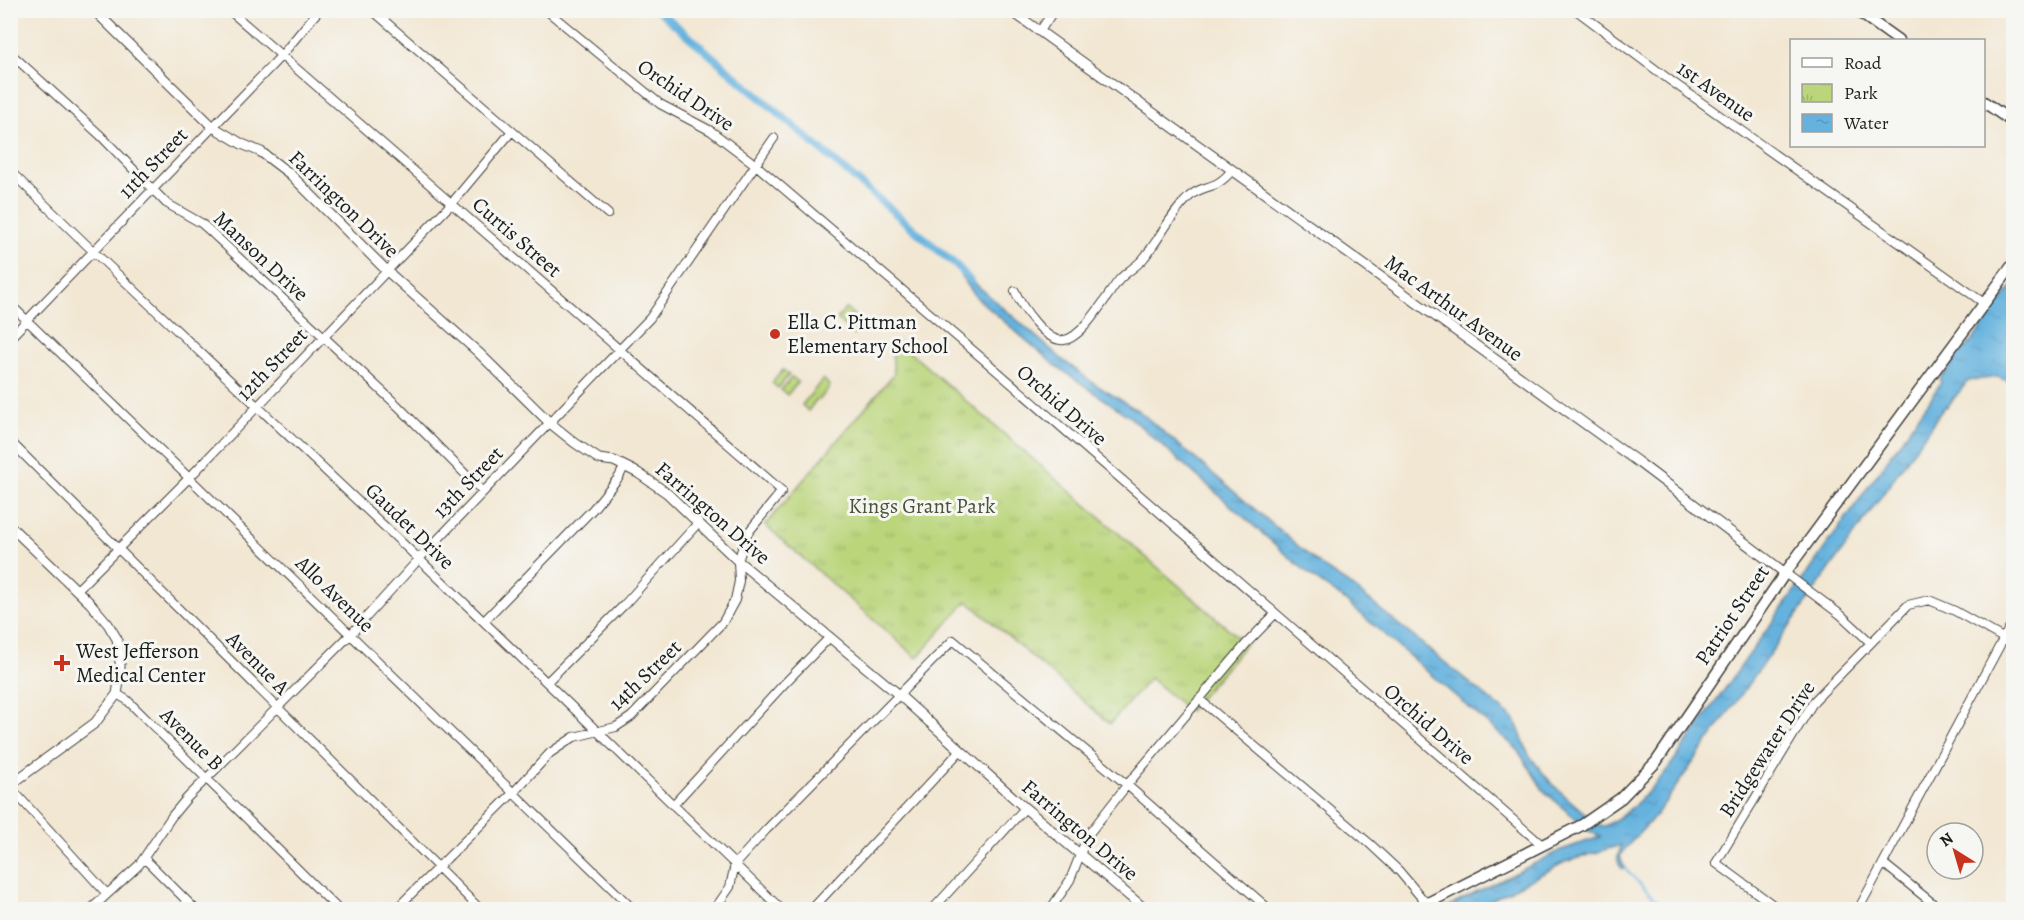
<svg xmlns="http://www.w3.org/2000/svg" width="2024" height="920" font-family="Alegreya,serif">
<style>
.green{fill:#bad57a;stroke:#6b784b;stroke-width:1.5}
.park{fill:url(#park-tufts);stroke:#6b784b;stroke-width:1.5}
.water{fill:url(#water-ripples);stroke:#40677d;stroke-width:1.5}
.lines{fill:none;stroke-linecap:round;stroke-linejoin:round}
.stream{stroke:#65b2de;stroke-width:2}
.canal{stroke:#65b2de;stroke-width:8}
.minor-casing{stroke:#3c3a37;stroke-width:10}
.tertiary-casing{stroke:#3c3a37;stroke-width:11}
.secondary-casing{stroke:#3c3a37;stroke-width:13}
.minor{stroke:#fff;stroke-width:8}
.tertiary{stroke:#fff;stroke-width:9}
.secondary{stroke:#fff;stroke-width:10}
.poi-dot{fill:#c8321e;stroke:#f6f6f2;stroke-width:2}
.labels{text-anchor:middle;stroke-width:6;stroke-linejoin:round;paint-order:stroke}
.street-label{font-size:21px;fill:#1c1c1c;stroke:#f6f6f2}
.poi-label{font-size:21px;fill:#1c1c1c;stroke:#f6f6f2;text-anchor:start}
.park-label{font-size:21px;fill:#4b5438;stroke:#f6f6f2}
</style>
<defs>
<pattern id="park-tufts" width="24" height="20" patternUnits="userSpaceOnUse" patternTransform="scale(1.5)"><rect width="24" height="20" fill="#bad57a"/><path d="M3 7l-1-3M5 7V3M7 7l1-3M15 17l-1-3M17 17v-4M19 17l1-3" fill="none" stroke="#9fb669"/></pattern>
<pattern id="water-ripples" width="26" height="14" patternUnits="userSpaceOnUse" patternTransform="scale(1.5)"><rect width="26" height="14" fill="#65b2de"/><path d="M2 4q2-2 4 0t4 0M15 11q2-2 4 0t4 0" fill="none" stroke="#5798be"/></pattern>
</defs>
<rect width="100%" height="100%" fill="#f6f6f2"/>
<filter id="ink" filterUnits="userSpaceOnUse"><feTurbulence type="fractalNoise" baseFrequency=".0167" numOctaves="2"/><feDisplacementMap in="SourceGraphic" scale="12" xChannelSelector="R" yChannelSelector="G"/><feConvolveMatrix kernelMatrix="1 2 1 2 8 2 1 2 1" color-interpolation-filters="sRGB"/></filter>
<filter id="wash" filterUnits="userSpaceOnUse"><feTurbulence type="fractalNoise" baseFrequency=".008" numOctaves="4" result="noise"/><feDisplacementMap in="SourceGraphic" scale="24" xChannelSelector="R" yChannelSelector="G"/><feGaussianBlur stdDeviation="1.35" result="paint"/><feColorMatrix in="noise" values="0 0 0 0 0 0 0 0 0 0 0 0 0 0 0 0 0 1.4 0 .05"/><feComposite in="paint" operator="in"/></filter>
<g filter="url(#wash)">
<rect width="100%" height="100%" fill="#f2e7d3"/>
<path class="green" d="M 783,370 L 789,375 L 778,388 L 772,383 Z
M 792,377 L 798,382 L 787,395 L 781,390 Z"/>
<path class="park" d="M 846,308 L 864,325 L 854,335 L 837,319 Z
M 898,342 L 1246,644 L 1189,711 L 1150,678 L 1110,724 L 967,601 L 917,658 L 765,525 L 894,374 L 892,350 Z
M 823,379 L 830,386 L 820,399 L 816,400 L 808,411 L 802,405 Z"/>
<path class="water" d="M 963,273 L 1062,359 L 1096,385 L 1139,411 L 1324,568 L 1353,587 L 1515,720 L 1529,755 L 1552,784 L 1598,825 L 1603,827 C 1629,814 1650,791 1668,769 L 1932,397 L 1941,382 L 1940,379 L 1943,374 L 1947,372 L 1955,357 L 1973,340 L 1997,305 L 2013,286 L 2013,383 L 1998,377 L 1968,381 L 1947,407 L 1945,406 L 1656,815 L 1623,851 L 1620,856 L 1623,865 L 1625,867 L 1623,869 C 1613,860 1620,853 1621,845 L 1565,862 L 1474,909 L 1444,909 L 1561,850 L 1600,837 L 1600,836 L 1589,831 L 1544,791 L 1517,749 L 1342,598 L 1312,577 L 1131,418 L 1056,366 L 977,298 L 960,275 Z"/>
<g class="lines">
<path class="stream" d="M 1624,868 L 1666,910"/>
<path class="canal" d="M 658,10 L 958,267 L 970,281"/>
</g>
</g>
<g filter="url(#ink)">
<g class="lines">
<defs>
<path id="minor" d="M 229,10 L 782,491 L 747,534 L 738,561 L 739,581 L 735,600 L 723,622 L 631,717 L 616,727 L 574,737 L 550,753 L 514,792 L 395,910
M 372,10 L 608,214
M 546,10 L 660,104 L 711,131 L 756,165 L 990,365 L 1542,845
M 1576,10 L 1671,81 L 1984,303
M 10,11 L 11,10
M 1040,31 L 1054,10
M 10,53 L 100,135 L 166,203 L 201,223 L 209,230 L 399,407 L 483,492
M 10,171 L 94,252 L 419,559 L 782,910
M 1015,291 C 1021,306 1046,343 1064,340 C 1083,338 1107,295 1119,280 C 1126,272 1136,267 1143,259 C 1160,239 1171,213 1190,196 C 1203,184 1216,191 1232,170
M 10,304 L 634,910
M 10,338 L 281,56 L 319,10
M 10,441 L 481,910
M 1785,573 L 1841,615 L 1870,642
M 77,590 L 189,478 L 451,204 L 512,131
M 484,621 L 593,509 L 619,477 L 624,467
M 547,682 L 624,605 L 699,522
M 117,694 L 127,700 L 339,910
M 1199,699 L 1369,843 L 1399,871 L 1426,903
M 10,787 L 107,894
M 674,804 L 783,685 L 830,637
M 144,858 L 196,910
M 1884,864 L 1941,910
M 90,910 L 139,865 L 172,816 L 187,798 L 351,634 L 419,559 L 650,318 L 774,138
M 714,910 L 730,887 L 735,864 L 766,830 L 953,640 L 1127,785 L 1270,910
M 811,910 L 960,751
M 932,910 L 1025,808
M 1050,910 L 1070,880 L 1088,835 L 1127,785 L 1246,644 L 1275,614
M 1780,910 L 1716,863 L 1814,701 L 1908,605 L 1929,600 L 1955,611 L 2003,638
M 1858,910 L 2014,619"/>
<path id="tertiary" d="M 94,10 L 213,127 L 242,144 L 261,152 L 290,174 L 387,271 L 479,353 L 550,423 L 575,443 L 599,459 L 614,461 L 638,473 L 667,493 L 738,561 L 898,694 L 1025,808 L 1146,910
M 1010,10 L 1638,462 L 1785,573
M 10,526 L 90,603 L 108,624 L 117,639 L 120,656 L 120,675 L 117,694 L 95,723 L 10,785"/>
<path id="secondary" d="M 1856,10 L 1898,40
M 1984,102 L 2014,123
M 1414,910 L 1582,825 L 1621,798 L 1656,762 L 1785,573 L 2014,263"/>
</defs>
<use href="#minor" class="minor-casing"/>
<use href="#tertiary" class="tertiary-casing"/>
<use href="#secondary" class="secondary-casing"/>
<use href="#minor" class="minor"/>
<use href="#tertiary" class="tertiary"/>
<use href="#secondary" class="secondary"/>
</g>
</g>
<g class="poi-dot">
<circle cx="775" cy="334" r="6"/>
<path d="M59 654h6v6h6v6h-6v6h-6v-6h-6v-6h6z"/>
</g>
<g class="labels">
<g class="street-label">
<text transform="translate(1716 91) rotate(35)" y="7">1st Avenue</text>
<text transform="translate(686 95) rotate(34)" y="7">Orchid Drive</text>
<text transform="translate(153 163) rotate(-46)" y="7">11th Street</text>
<text transform="translate(344 204) rotate(44)" y="7">Farrington Drive</text>
<text transform="translate(517 237) rotate(41)" y="7">Curtis Street</text>
<text transform="translate(261 256) rotate(43)" y="7">Manson Drive</text>
<text transform="translate(1454 308) rotate(36)" y="7">Mac Arthur Avenue</text>
<text transform="translate(272 364) rotate(-46)" y="7">12th Street</text>
<text transform="translate(1062 405) rotate(41)" y="7">Orchid Drive</text>
<text transform="translate(468 482) rotate(-46)" y="7">13th Street</text>
<text transform="translate(713 513) rotate(41)" y="7">Farrington Drive</text>
<text transform="translate(410 526) rotate(44)" y="7">Gaudet Drive</text>
<text transform="translate(335 594) rotate(44)" y="7">Allo Avenue</text>
<text transform="translate(1732 615) rotate(-56)" y="7">Patriot Street</text>
<text transform="translate(258 663) rotate(45)" y="7">Avenue A</text>
<text transform="translate(645 675) rotate(-44)" y="7">14th Street</text>
<text transform="translate(1429 724) rotate(41)" y="7">Orchid Drive</text>
<text transform="translate(192 739) rotate(45)" y="7">Avenue B</text>
<text transform="translate(1767 749) rotate(-57)" y="7">Bridgewater Drive</text>
<text transform="translate(1080 830) rotate(40)" y="7">Farrington Drive</text>
</g>
<g class="poi-label">
<text x="787" y="329">Ella C. Pittman<tspan x="787" dy="24">Elementary School</tspan></text>
<text x="76" y="658">West Jefferson<tspan x="76" dy="24">Medical Center</tspan></text>
</g>
<g class="park-label">
<text x="922" y="513">Kings Grant Park</text>
</g>
</g>
<rect width="2024" height="920" fill="none" stroke="#f6f6f2" stroke-width="36"/>
<rect x="1790" y="39" width="195" height="108" fill="#f6f6f2" stroke="#9f9f9c" stroke-width="1.5"/>
<rect x="1802" y="58" width="30" height="9" fill="#ffffff" stroke="#9f9f9c" stroke-width="1.5"/>
<text x="1844" y="69" font-size="18" fill="#1c1c1c">Road</text>
<rect x="1802" y="84" width="30" height="18" fill="url(#park-tufts)" stroke="#9f9f9c" stroke-width="1.5"/>
<text x="1844" y="99" font-size="18" fill="#1c1c1c">Park</text>
<rect x="1802" y="114" width="30" height="18" fill="url(#water-ripples)" stroke="#9f9f9c" stroke-width="1.5"/>
<text x="1844" y="129" font-size="18" fill="#1c1c1c">Water</text>
<g transform="translate(1955 851) rotate(323)"><circle r="28" fill="#f6f6f2" stroke="#9f9f9c" stroke-width="1.5"/>
<path d="M0-4.5L10 22L0 15L-10 22Z" fill="#c8321e"/>
<text y="-9" font-size="16" font-weight="bold" text-anchor="middle" fill="#1c1c1c">N</text>
</g>
</svg>
